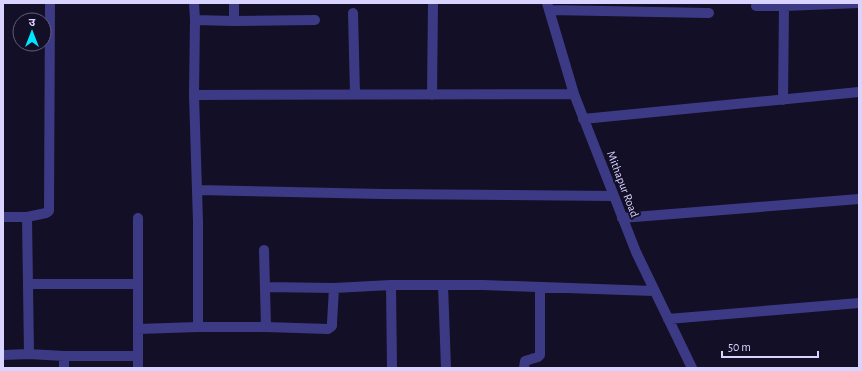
<svg xmlns="http://www.w3.org/2000/svg" width="862" height="371" font-family="'Alegreya Sans','Noto Sans Devanagari',sans-serif">
<style>
.lines{fill:none;stroke-linecap:round;stroke-linejoin:round}
.minor{stroke:#3d3a85;stroke-width:10}
.labels{text-anchor:middle;stroke-width:4;stroke-linejoin:round;paint-order:stroke}
.street-label{font-size:12px;fill:#d9d4ff;stroke:#130f26}
</style>
<rect width="100%" height="100%" fill="#130f26"/>
<g class="lines">
<path class="minor" d="M 194,3 L 195,20
M 547,3 L 574,94 L 636,252 L 692,368
M 756,6 L 784,6 L 859,3
M 550,10 L 709,13
M 353,13 L 355,94
M 234,21 L 315,20
M 194,95 C 321,94 447,95 574,94
M 432,95 L 433,3
M 783,100 L 784,6
M 583,119 L 859,92
M 197,190 L 382,194 L 614,196
M 3,217 L 27,217 L 46,213 L 49,211 L 49,209 L 50,3
M 27,217 L 29,354
M 622,218 L 859,199
M 264,250 L 266,327
M 28,284 L 138,284
M 391,285 L 392,368
M 443,285 L 446,368
M 265,287 L 334,288 L 391,285 L 483,285 L 654,291
M 668,319 L 859,303
M 198,327 L 198,222 L 194,95 L 195,20 L 234,21 L 234,3
M 138,329 L 198,327 L 266,327 L 328,329 L 332,326 L 332,323 L 334,288
M 3,355 L 29,354 L 64,356 L 138,356
M 64,368 L 64,356
M 138,368 L 138,218
M 524,368 L 525,361 L 538,357 L 540,355 L 540,287"/>
</g>
<g class="labels">
<g class="street-label">
<text transform="translate(623 184) rotate(69)" y="4">Mithapur Road</text>
</g>
</g>
<rect width="862" height="371" fill="none" stroke="#d9d4ff" stroke-width="8"/>
<g transform="translate(32 32)"><circle r="19" fill="#130f26" stroke="#625e7d"/>
<path d="M0-3L7 15L0 10L-7 15Z" fill="#00e5ff"/>
<text y="-6" font-size="11" font-weight="bold" text-anchor="middle" fill="#d9d4ff">उ</text>
</g>
<path d="M722 351v6h96v-6" fill="none" stroke="#d9d4ff" stroke-width="2"/>
<text x="728" y="351" font-size="12" fill="#d9d4ff" stroke="#130f26" stroke-width="3" paint-order="stroke">50 m</text>
</svg>
